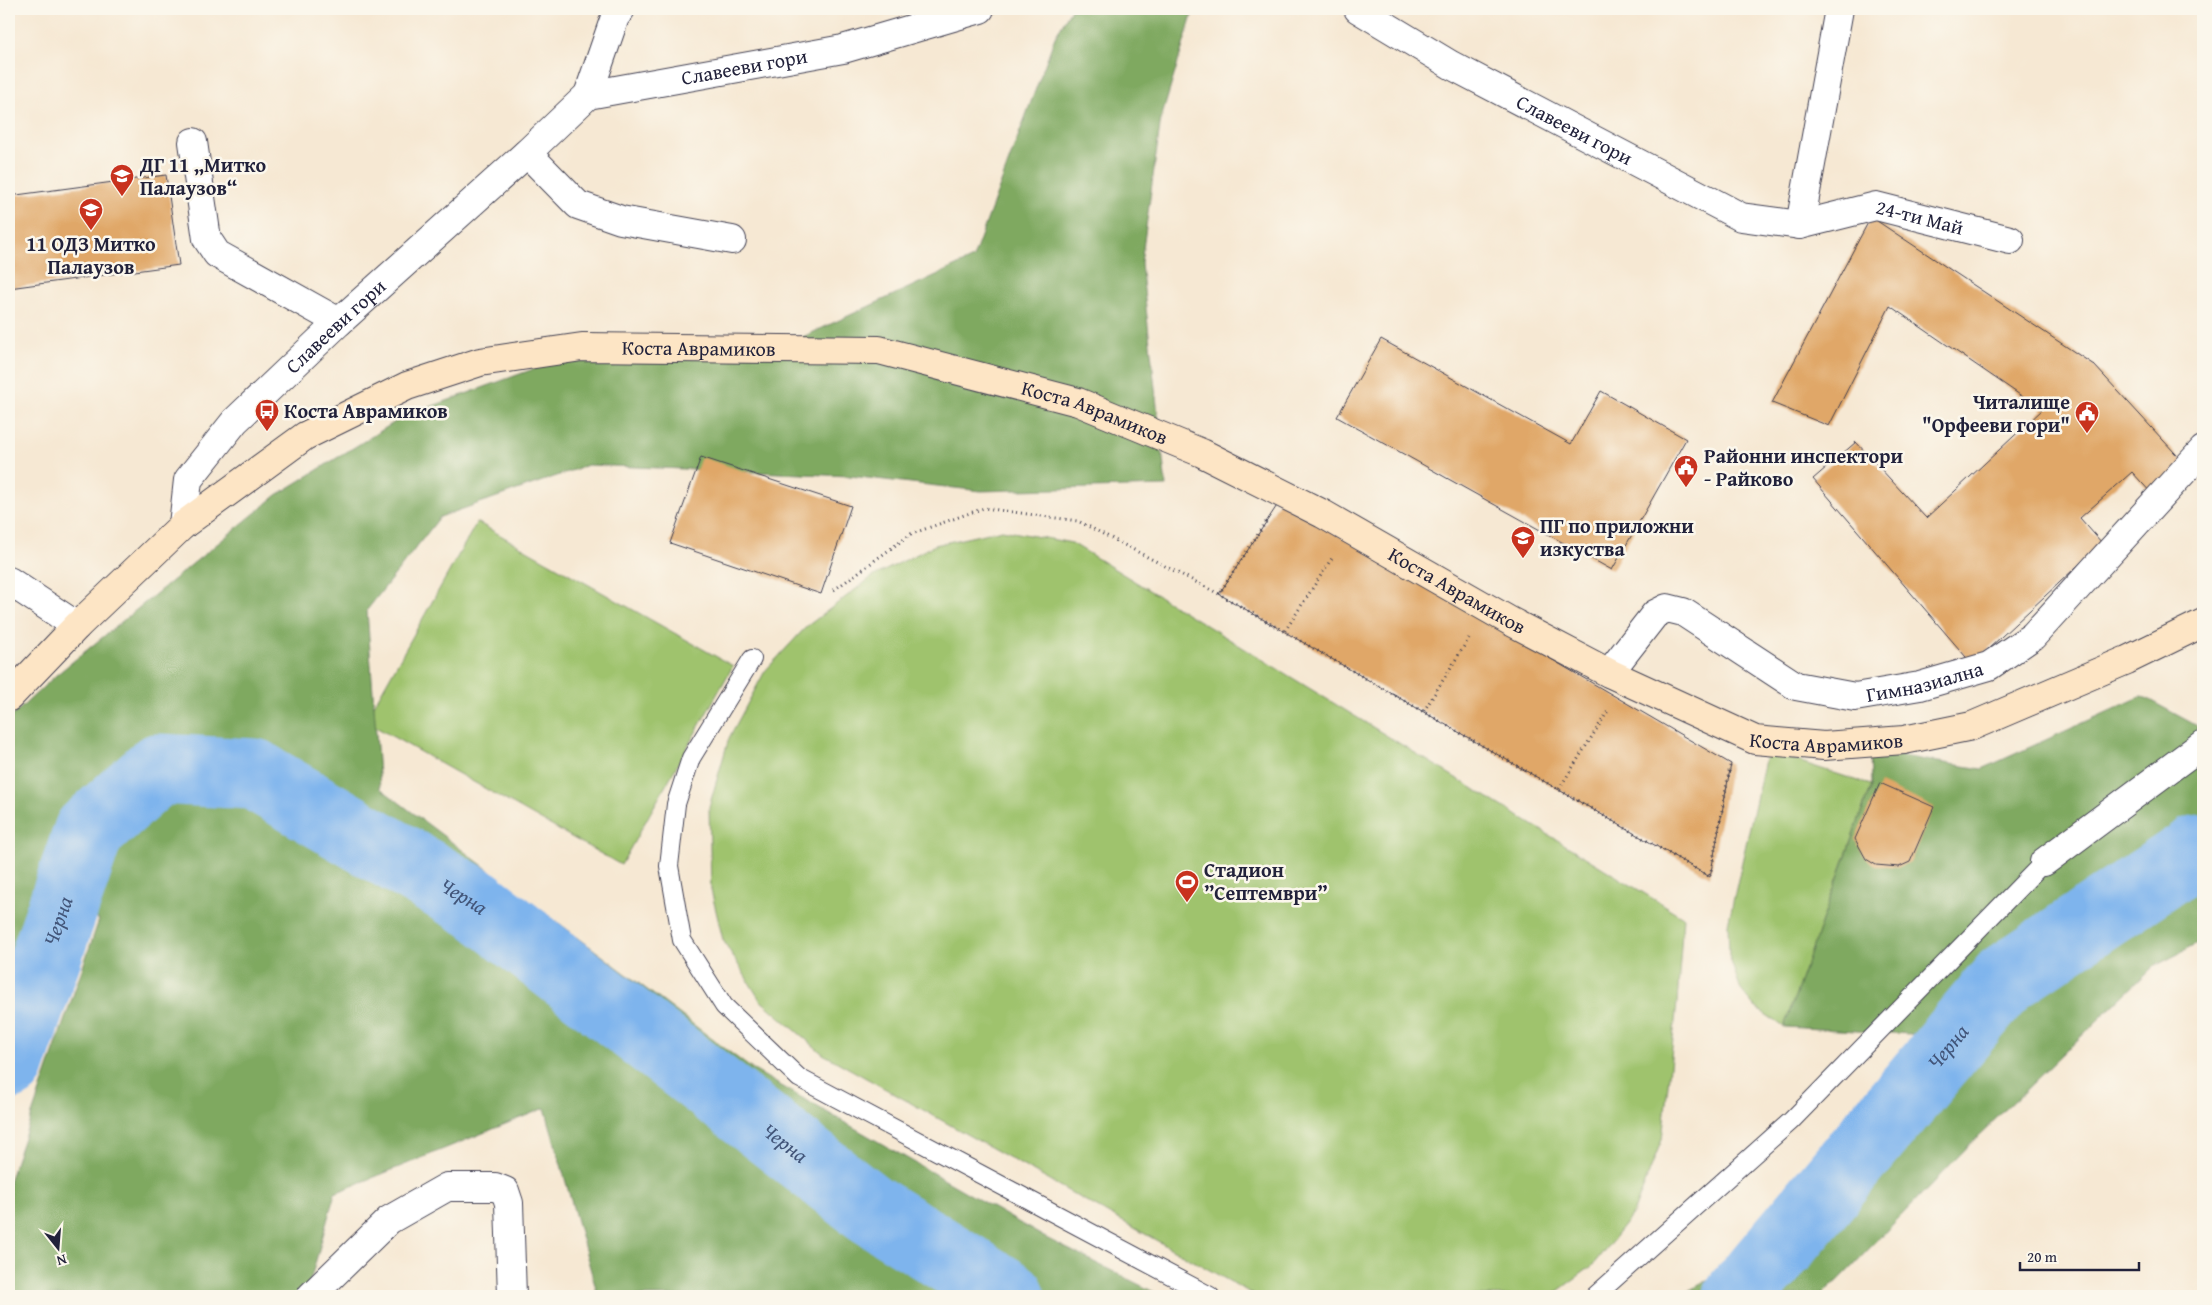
<svg xmlns="http://www.w3.org/2000/svg" width="2212" height="1305" font-family="'Gentium Book Plus',serif">
<style>
.green{fill:#9fc36d;stroke:#607254}
.forest{fill:#7fa960;stroke:#50664e}
.lines{fill:none;stroke-linecap:round;stroke-linejoin:round}
.river{stroke:#7eb4ed;stroke-width:71}
.building{fill:#e0a768}
.lane-casing{stroke:#424052;stroke-width:20}
.street-casing{stroke:#424052;stroke-width:30}
.secondary-casing{stroke:#424052;stroke-width:30}
.path{stroke:#424052;stroke-width:3;stroke-dasharray:1 4;stroke-linecap:butt}
.lane{stroke:#fff;stroke-width:18}
.street{stroke:#fff;stroke-width:28}
.secondary{stroke:#fde5c5;stroke-width:28}
.labels{text-anchor:middle;stroke-width:5;stroke-linejoin:round;paint-order:stroke}
.street-label{font-size:20px;fill:#22223b;stroke:#fbf7ec}
.poi-label{font-size:20px;font-weight:bold;fill:#22223b;stroke:#fbf7ec;text-anchor:start}
.water-label{font-size:21px;font-style:italic;fill:#425579;stroke:#fbf7ec}
</style>
<rect width="100%" height="100%" fill="#fbf7ec"/>
<filter id="ink" filterUnits="userSpaceOnUse"><feTurbulence type="fractalNoise" baseFrequency=".02" numOctaves="2"/><feDisplacementMap in="SourceGraphic" scale="10" xChannelSelector="R" yChannelSelector="G"/><feConvolveMatrix kernelMatrix="1 2 1 2 8 2 1 2 1" color-interpolation-filters="sRGB"/></filter>
<filter id="wash" filterUnits="userSpaceOnUse"><feTurbulence type="fractalNoise" baseFrequency=".0096" numOctaves="4" result="noise"/><feDisplacementMap in="SourceGraphic" scale="20" xChannelSelector="R" yChannelSelector="G"/><feGaussianBlur stdDeviation="1.12" result="paint"/><feColorMatrix in="noise" values="0 0 0 0 0 0 0 0 0 0 0 0 0 0 0 0 0 1.4 0 .05"/><feComposite in="paint" operator="in"/></filter>
<g filter="url(#wash)">
<rect width="100%" height="100%" fill="#f6e8d3"/>
<path class="green" d="M 477,522 L 733,666 L 621,865 L 365,721 Z
M 1002,530 L 1072,543 L 1683,917 L 1677,1003 L 1662,1139 L 1633,1214 L 1592,1266 L 1551,1296 L 1256,1296 L 823,1054 L 760,1000 L 723,940 L 711,890 L 709,807 L 729,738 L 765,671 L 806,627 L 872,577 L 935,545 Z
M 1767,751 L 1871,785 L 1784,1027 L 1755,1007 L 1741,990 L 1729,956 L 1728,924 Z"/>
<path class="forest" d="M 1071,9 L 1194,9 L 1161,119 L 1141,263 L 1166,486 L 981,491 L 850,476 L 588,465 L 440,517 L 367,610 L 380,788 L 752,1069 L 1044,1237 L 1162,1296 L 598,1296 L 545,1108 L 335,1193 L 306,1296 L 9,1296 L 9,1181 L 99,920 L 44,886 L 9,955 L 9,719 L 55,676 L 277,495 L 403,417 L 604,343 L 792,342 L 973,258 L 1055,37 Z
M 2142,696 L 2203,729 L 2203,941 L 2153,967 L 1979,1135 L 1838,1281 L 1820,1296 L 1679,1296 L 1861,1197 L 2000,1039 L 1784,1027 L 1871,786 L 1870,751 L 1982,769 Z"/>
<g class="lines">
<g class="river">
<path id="s1" d="M 9,1065 L 89,831 L 158,769 L 254,774 L 477,904 L 870,1209 L 1010,1296"/>
<path id="s2" d="M 1739,1296 L 2006,978 L 2196,851 L 2203,850"/>
</g>
</g>
<g id="blocks">
<path class="building" d="M 166,175 L 179,265 L 9,288 L 9,196 Z
M 1871,217 L 2094,365 L 2186,465 L 2153,495 L 2132,472 L 2080,518 L 2102,543 L 1972,664 L 1813,479 L 1856,442 L 1926,518 L 2042,410 L 1890,306 L 1829,426 L 1772,403 Z
M 1381,339 L 1571,444 L 1601,391 L 1686,439 L 1612,570 L 1337,417 Z
M 701,457 L 851,506 L 821,594 L 670,543 Z
M 1280,501 L 1731,764 L 1710,877 L 1219,594 Z
M 1880,783 L 1934,807 L 1910,862 L 1899,867 L 1876,865 L 1866,859 L 1855,839 Z"/>
</g>
</g>
<g filter="url(#ink)">
<use href="#blocks" fill-opacity="0" stroke="#424052" stroke-width="1"/>
<g class="lines">
<defs>
<path id="lane" d="M 752,659 L 691,758 L 676,804 L 669,866 L 682,940 L 724,1006 L 799,1078 L 1210,1296
M 1595,1296 L 1791,1121 L 2044,862"/>
<g id="street">
<path id="s3" d="M 1358,9 L 1451,65 L 1741,217 L 1800,225 L 1876,206 L 2010,240"/>
<path d="M 588,95 L 615,17 L 621,9"/>
<path d="M 193,142 L 207,239 L 217,254 L 339,322"/>
<path d="M 527,153 L 578,205 L 621,220 L 732,240"/>
<path d="M 1800,225 L 1839,9"/>
<path id="s4" d="M 183,525 L 188,480 L 235,421 L 339,322 L 527,153 L 588,95 L 843,49 L 980,9"/>
<path d="M 9,581 L 77,626"/>
<path id="s5" d="M 1609,673 L 1655,614 L 1667,608 L 1683,612 L 1796,686 L 1855,697 L 1920,686 L 1989,666 L 2033,636 L 2203,450"/>
<path d="M 2044,862 L 2203,744"/>
<path d="M 311,1296 L 389,1220 L 447,1187 L 495,1187 L 505,1191 L 509,1203 L 512,1296"/>
</g>
<g id="secondary">
<path id="s6" d="M 9,697 L 77,626 L 183,525 L 305,436 L 407,386 L 480,362 L 582,347 L 879,350 L 1078,402 L 1202,453 L 1323,514 L 1510,621 L 1609,673 L 1755,740 L 1824,746 L 1904,740 L 1972,726 L 2127,660 L 2203,623"/>
</g>
</defs>
<use href="#lane" class="lane-casing"/>
<use href="#street" class="street-casing"/>
<use href="#secondary" class="secondary-casing"/>
<path class="path" d="M 834,590 L 911,534 L 984,508 L 1078,521 L 1219,594 L 1710,877 L 1730,766
M 1219,594 L 1266,522
M 1285,631 L 1332,558
M 1424,711 L 1469,638
M 1559,789 L 1608,711"/>
<use href="#lane" class="lane"/>
<use href="#street" class="street"/>
<use href="#secondary" class="secondary"/>
</g>
</g>
<defs>
<symbol id="school-pin" viewBox="-11 -11 22 30"><path d="M0 17L-7.5 6A9.5 9.5 0 1 1 7.5 6Z" fill="#c8321e" stroke="#fbf7ec"/><path d="M0-5L7-2L0 1L-7-2ZM-4 1L0 2.5L4 1V4Q0 6-4 4Z" fill="#fff"/></symbol>
<symbol id="bus-pin" viewBox="-11 -11 22 30"><path d="M0 17L-7.5 6A9.5 9.5 0 1 1 7.5 6Z" fill="#c8321e" stroke="#fbf7ec"/><path d="M-5-6H5V4H4V6H2V4H-2V6H-4V4H-5ZM-3.5-4V0h7V-4ZM-3.5 1.2v1.5H-2V1.2ZM2 1.2v1.5H3.5V1.2Z" fill="#fff"/></symbol>
<symbol id="civic-pin" viewBox="-11 -11 22 30"><path d="M0 17L-7.5 6A9.5 9.5 0 1 1 7.5 6Z" fill="#c8321e" stroke="#fbf7ec"/><path d="M-.6-6.5H3V-4.5H.6V-3L4-1V1h2V6H-6V1h2V-1L-.6-3ZM-1.2 2.5V6h2.4V2.5Z" fill="#fff"/></symbol>
<symbol id="stadium-pin" viewBox="-11 -11 22 30"><path d="M0 17L-7.5 6A9.5 9.5 0 1 1 7.5 6Z" fill="#c8321e" stroke="#fbf7ec"/><path d="M0-5a6.5 5 0 1 0 0 10a6.5 5 0 1 0 0-10ZM-3.5-1.8h7v3.6h-7Z" fill="#fff"/></symbol>
</defs>
<g fill-rule="evenodd">
<use href="#school-pin" x="108" y="162" width="28" height="38"/>
<use href="#school-pin" x="77" y="196" width="28" height="38"/>
<use href="#bus-pin" x="253" y="397" width="28" height="38"/>
<use href="#civic-pin" x="2073" y="399" width="28" height="38"/>
<use href="#civic-pin" x="1672" y="453" width="28" height="38"/>
<use href="#school-pin" x="1509" y="524" width="28" height="38"/>
<use href="#stadium-pin" x="1173" y="868" width="28" height="38"/>
</g>
<g class="labels">
<g class="street-label">
<text dy="7" stroke="none"><textPath href="#s4" startOffset="760">Славееви гори</textPath></text>
<text dy="7" stroke="none"><textPath href="#s3" startOffset="248">Славееви гори</textPath></text>
<text dy="7" stroke="none"><textPath href="#s3" startOffset="619">24-ти Май</textPath></text>
<text dy="7" stroke="none"><textPath href="#s4" startOffset="259">Славееви гори</textPath></text>
<text dy="7" stroke="none"><textPath href="#s6" startOffset="806">Коста Аврамиков</textPath></text>
<text dy="7" stroke="none"><textPath href="#s6" startOffset="1211">Коста Аврамиков</textPath></text>
<text dy="7" stroke="none"><textPath href="#s6" startOffset="1616">Коста Аврамиков</textPath></text>
<text dy="7" stroke="none"><textPath href="#s5" startOffset="371">Гимназиална</textPath></text>
<text dy="7" stroke="none"><textPath href="#s6" startOffset="2021">Коста Аврамиков</textPath></text>
</g>
<g class="poi-label">
<text x="140" y="172">ДГ 11 „Митко<tspan x="140" dy="23">Палаузов“</tspan></text>
<text x="91" y="251" text-anchor="middle">11 ОДЗ Митко<tspan x="91" dy="23">Палаузов</tspan></text>
<text x="2070" y="409" text-anchor="end">Читалище<tspan x="2070" dy="23">"Орфееви гори"</tspan></text>
<text x="284" y="418">Коста Аврамиков</text>
<text x="1704" y="463">Районни инспектори<tspan x="1704" dy="23">- Райково</tspan></text>
<text x="1540" y="533">ПГ по приложни<tspan x="1540" dy="23">изкуства</tspan></text>
<text x="1204" y="877">Стадион<tspan x="1204" dy="23">”Септември”</tspan></text>
</g>
<g class="water-label">
<text dy="7" stroke="none"><textPath href="#s1" startOffset="679">Черна</textPath></text>
<text dy="7" stroke="none"><textPath href="#s1" startOffset="152">Черна</textPath></text>
<text dy="7" stroke="none"><textPath href="#s2" startOffset="325">Черна</textPath></text>
<text dy="7" stroke="none"><textPath href="#s1" startOffset="1084">Черна</textPath></text>
</g>
</g>
<rect width="2212" height="1305" fill="none" stroke="#fbf7ec" stroke-width="30"/>
<g transform="translate(58 1248) rotate(163)" stroke="#fbf7ec" stroke-width="4" paint-order="stroke">
<path d="M0-4L9 19L0 12L-9 19Z" fill="#22223b"/>
<text y="-8" font-size="14" font-weight="bold" text-anchor="middle" fill="#22223b">N</text>
</g>
<path d="M2020 1262v8h119v-8" fill="none" stroke="#22223b" stroke-width="2.5"/>
<text x="2027" y="1262" font-size="15" fill="#22223b" stroke="#fbf7ec" stroke-width="4" paint-order="stroke">20 m</text>
</svg>
